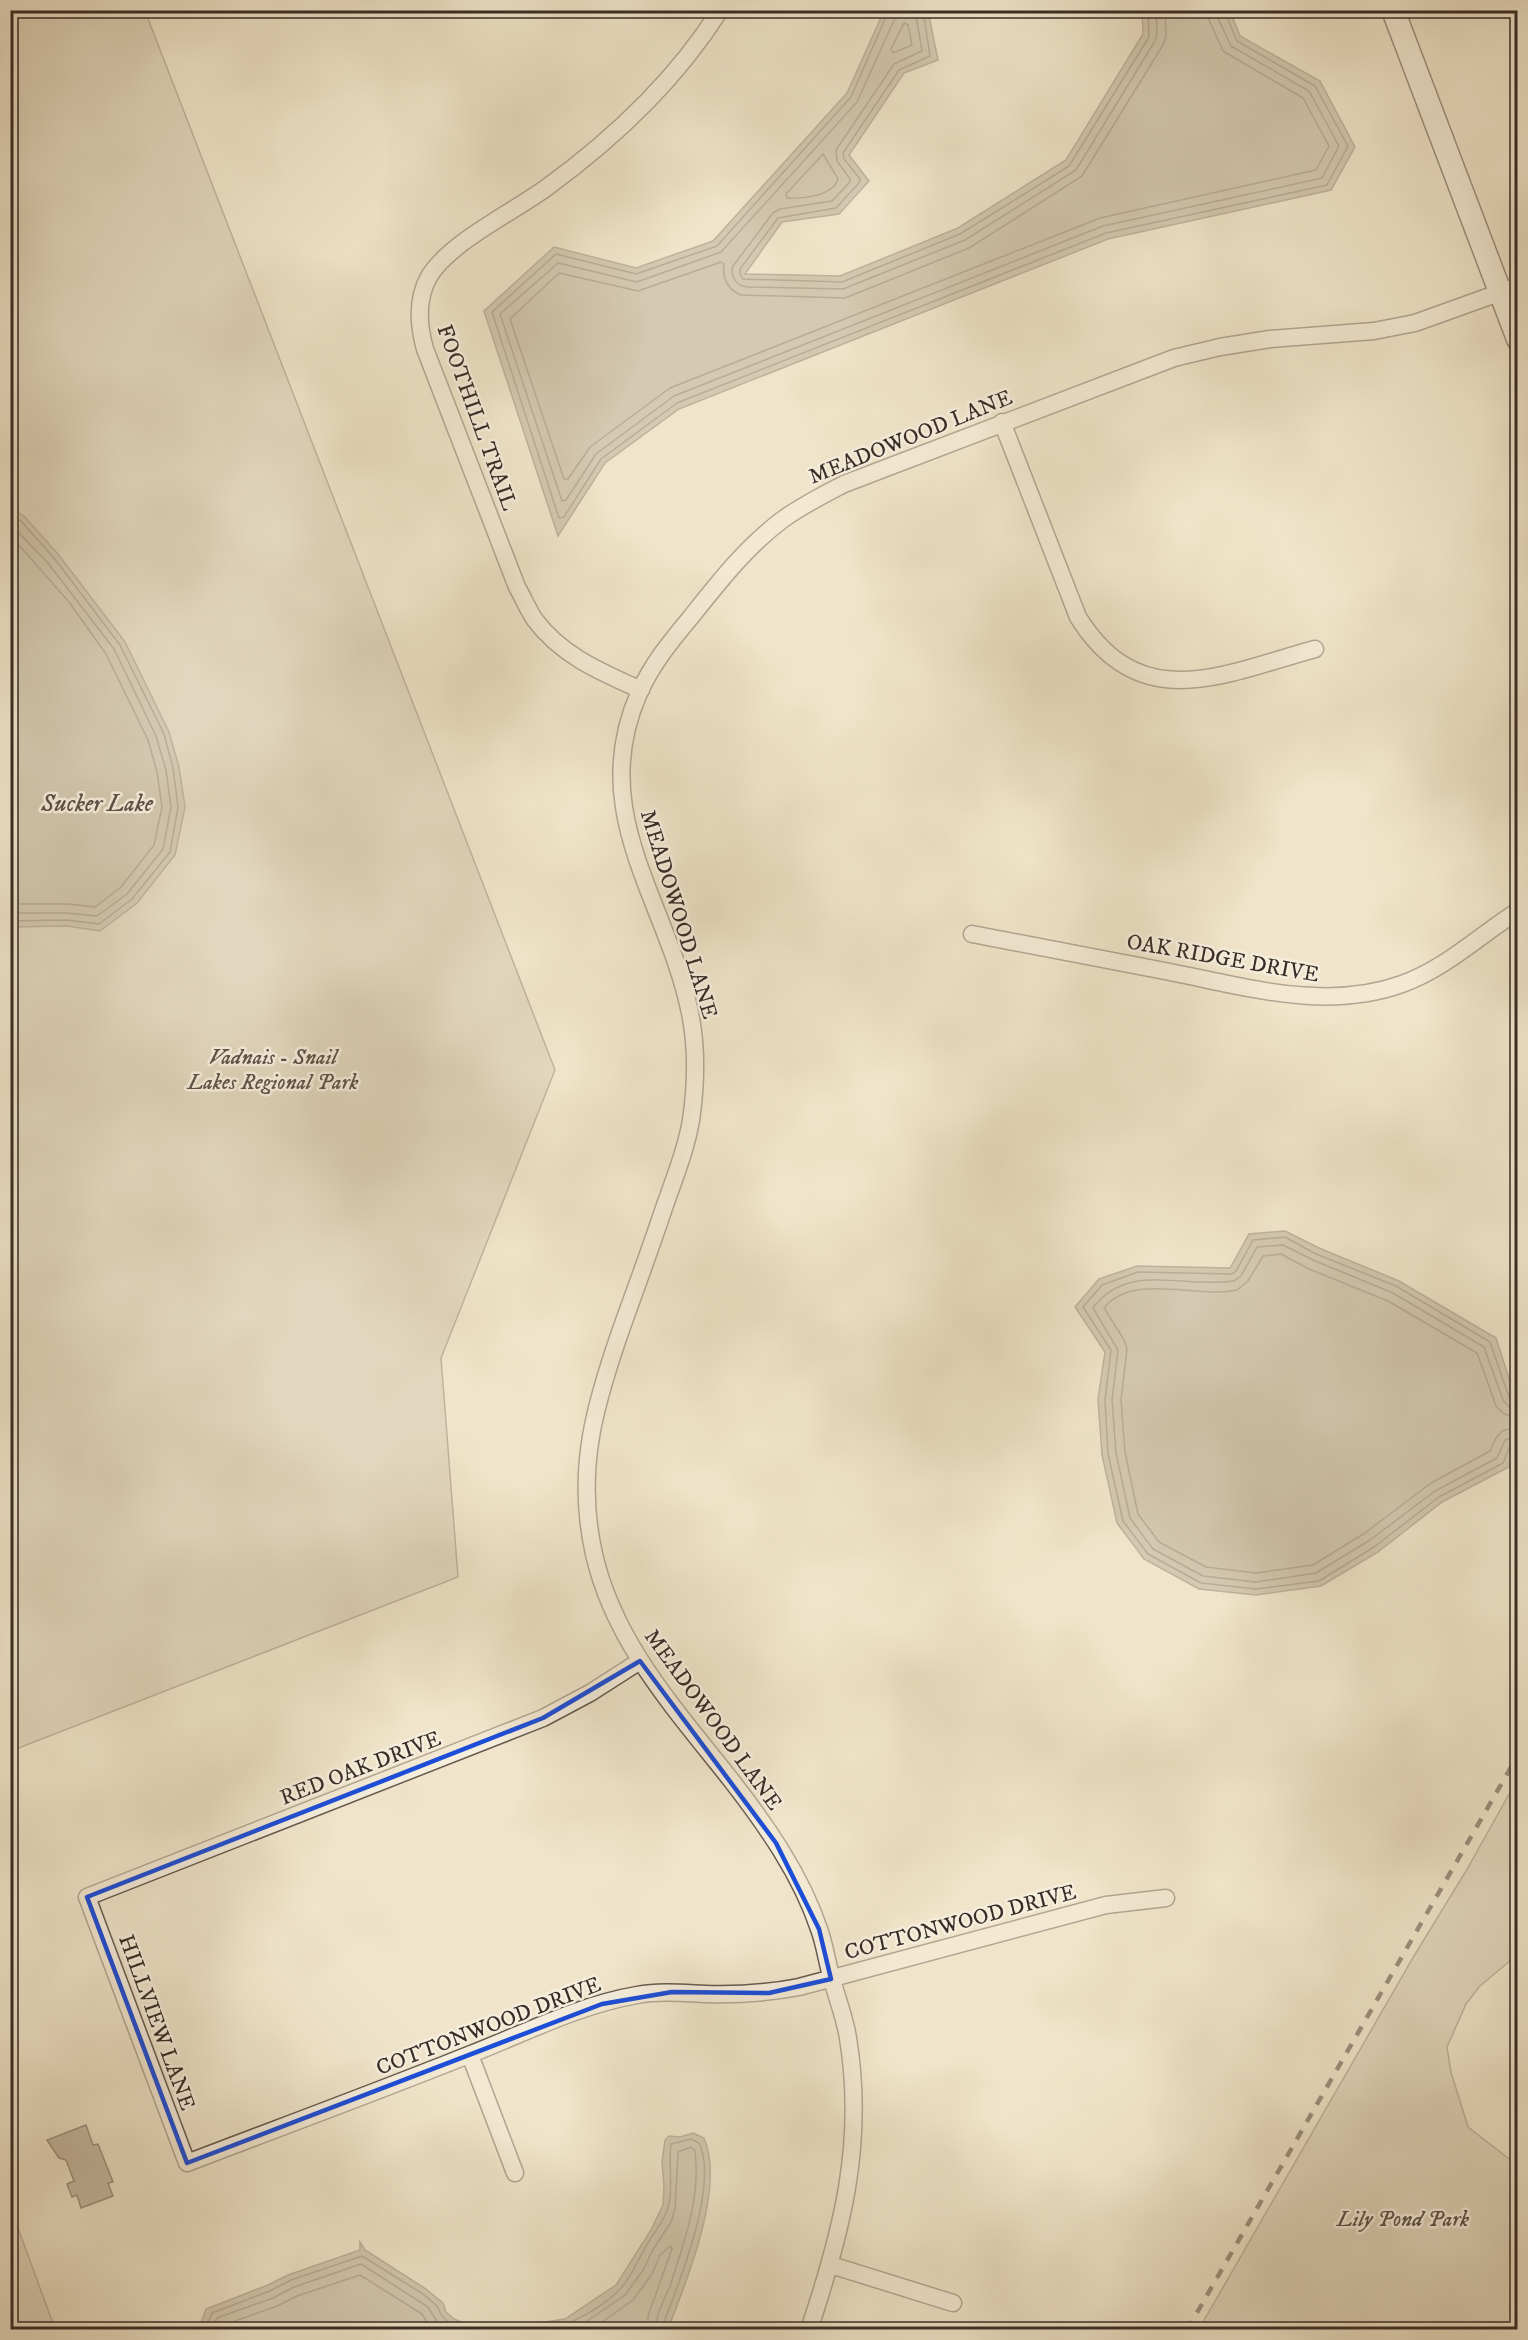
<svg xmlns="http://www.w3.org/2000/svg" width="1528" height="2340" font-family="'IM FELL DW Pica',serif">
<style>
.green{fill:#d1c6af;stroke:#85796a;stroke-width:1.5}
.water{fill:#b2a693;stroke:#827567;stroke-width:1.5}
.lines{fill:none;stroke-linecap:round;stroke-linejoin:round}
.shore{stroke:#76695c;stroke-width:1.5}
.building{fill:#988c7c;stroke:#392c26;stroke-width:1.5}
.street-casing{stroke:#675a4f;stroke-width:19}
.secondary-casing{stroke:#392c26;stroke-width:25}
.street{stroke:#f5eedd;stroke-width:16}
.secondary{stroke:#f5eedd;stroke-width:22}
.rail{stroke:#392c26;stroke-width:4.5;stroke-dasharray:10 10;stroke-linecap:butt}
.marked{fill:none;stroke:#1d4ed8;stroke-width:4.5;stroke-linejoin:round}
.labels{text-anchor:middle;stroke-width:5;stroke-linejoin:round;paint-order:stroke}
.street-label{font-size:22px;fill:#392c26;stroke:#f5eedd}
.park-label{font-size:22px;font-style:italic;fill:#5f5248;stroke:#f5eedd}
.water-label{font-size:24px;font-style:italic;fill:#5d5147;stroke:#f5eedd}
</style>
<rect width="100%" height="100%" fill="#f0e5cb"/>
<filter id="stains"><feTurbulence type="fractalNoise" baseFrequency=".00333" numOctaves="4"/><feColorMatrix values="0 0 0 0 .2 0 0 0 0 .09 0 0 0 0 .02 0 0 0 .5 -.17"/></filter>
<radialGradient id="worn" r=".72"><stop offset=".6" stop-color="#630" stop-opacity="0"/><stop offset="1" stop-color="#630" stop-opacity=".3"/></radialGradient>
<path class="green" d="M 11,11 L 145,11 L 555,1070 L 441,1358 L 458,1577 L 11,1751 Z
M 1517,1780 L 1517,1955 L 1480,1986 L 1466,2004 L 1447,2047 L 1451,2072 L 1468,2127 L 1517,2165 L 1517,2329 L 1199,2329 L 1414,1956 L 1466,1871 Z
M 11,2209 L 55,2329 L 11,2329 Z"/>
<path class="water" d="M 884,11 L 928,11 L 938,60 L 904,73 L 849,155 L 869,181 L 839,214 L 782,222 L 745,274 L 840,276 L 958,228 L 1066,160 L 1143,34 L 1142,11 L 1230,11 L 1240,36 L 1320,81 L 1355,147 L 1331,190 L 1108,239 L 679,409 L 605,463 L 558,536 L 484,311 L 554,247 L 636,268 L 713,241 L 847,93 Z
M 10,508 L 24,516 L 58,554 L 125,642 L 169,732 L 179,767 L 185,807 L 175,855 L 137,903 L 100,931 L 67,926 L 11,927 Z
M 1285,1231 L 1319,1248 L 1399,1281 L 1496,1338 L 1517,1403 L 1517,1442 L 1509,1467 L 1442,1502 L 1378,1552 L 1321,1586 L 1256,1595 L 1199,1589 L 1144,1559 L 1117,1523 L 1102,1455 L 1098,1399 L 1105,1352 L 1075,1307 L 1099,1279 L 1137,1266 L 1230,1268 L 1249,1234 Z
M 693,2133 L 704,2138 C 725,2186 688,2277 670,2324 L 672,2329 L 199,2329 L 206,2309 L 268,2285 L 288,2275 L 360,2250 L 360,2242 L 365,2250 L 426,2289 L 443,2303 L 446,2312 L 454,2319 L 466,2324 L 504,2328 L 565,2319 L 616,2285 L 651,2230 L 663,2205 L 664,2185 L 662,2162 L 665,2140 L 669,2136 L 680,2137 Z"/>
<g class="lines">
<path class="shore" d="M 889,10 L 851,97 L 717,246 L 636,274 L 556,254 L 492,312 L 559,518 L 564,517 L 601,459 L 677,403 L 1106,233 L 1327,185 L 1348,146 L 1315,86 L 1237,41 L 1224,10
M 897,10 L 895,18 L 857,102 L 721,252 L 637,282 L 558,263 L 500,314 L 562,501 L 566,500 L 596,454 L 674,396 L 1103,226 L 1322,178 L 1339,146 L 1309,91 L 1231,46 L 1218,18 L 1217,10
M 915,10 L 922,51 L 894,64 L 836,150 L 837,161 L 850,179 L 850,182 L 832,201 L 780,209 L 773,213 L 733,266 C 730,277 736,285 747,287 L 843,289 L 965,240 L 1076,170 L 1155,41 L 1157,33 L 1156,10
M 923,10 L 930,56 L 899,70 L 843,153 L 844,159 L 860,179 L 859,183 L 836,208 L 778,218 L 740,269 L 740,274 L 743,279 L 842,282 L 960,234 L 1069,166 L 1149,37 L 1148,10
M 1165,10 L 1166,36 L 1163,45 L 1082,176 L 969,248 L 845,298 L 741,295 C 727,289 722,279 724,264 L 721,262 L 638,291 L 559,273 L 510,319 L 564,479 L 568,479 L 590,447 L 670,388 L 1100,218 L 1316,170 L 1329,146 L 1303,98 L 1223,51 L 1209,20 L 1208,10
M 904,23 L 908,25 L 912,45 L 893,53 L 891,49 Z
M 823,154 L 838,179 C 833,196 803,199 787,198 L 786,194 Z
M 10,515 L 21,521 L 54,558 L 120,645 L 164,734 L 173,768 L 178,807 L 170,852 L 132,899 L 99,924 L 67,920 L 10,921
M 10,524 L 48,563 L 114,649 L 156,736 L 166,770 L 171,807 L 163,849 L 127,894 L 97,916 L 67,913 L 10,913
M 10,535 L 69,602 L 106,654 L 148,740 L 157,772 L 162,807 L 154,845 L 121,887 L 95,907 L 68,904 L 10,904
M 1518,1401 L 1509,1397 L 1490,1342 L 1396,1286 L 1316,1254 L 1285,1237 L 1253,1240 L 1236,1271 L 1232,1274 L 1138,1272 L 1102,1285 L 1083,1307 L 1111,1350 L 1105,1400 L 1108,1454 L 1123,1521 L 1148,1554 L 1201,1583 L 1256,1589 L 1319,1581 L 1374,1547 L 1439,1497 L 1503,1463 L 1510,1446 L 1518,1444
M 1518,1409 L 1509,1407 L 1503,1400 L 1484,1347 L 1393,1293 L 1313,1260 L 1283,1245 L 1257,1247 L 1241,1276 L 1234,1281 C 1186,1289 1127,1261 1093,1308 L 1118,1350 L 1112,1400 L 1116,1453 L 1130,1518 L 1153,1549 L 1203,1576 L 1256,1582 L 1316,1573 L 1370,1540 L 1435,1491 L 1497,1458 L 1505,1440 L 1518,1436
M 1518,1418 L 1504,1414 L 1496,1406 L 1477,1353 L 1388,1301 L 1309,1269 L 1281,1254 L 1263,1256 L 1248,1281 L 1237,1290 C 1198,1299 1132,1272 1104,1308 L 1124,1340 L 1127,1349 L 1121,1400 L 1125,1452 L 1138,1514 L 1159,1542 L 1206,1567 L 1256,1573 L 1313,1565 L 1365,1533 L 1431,1483 L 1490,1451 L 1496,1438 L 1502,1431 L 1518,1427
M 205,2330 L 212,2313 L 270,2291 L 291,2280 L 362,2256 L 423,2294 L 437,2306 L 442,2316 L 450,2324 L 463,2330
M 212,2330 L 217,2318 L 273,2298 L 294,2287 L 361,2264 L 428,2307 L 436,2320 L 445,2330
M 222,2330 L 224,2325 L 277,2306 L 297,2296 L 360,2275 L 422,2314 L 432,2330
M 545,2330 C 568,2327 605,2306 621,2288 C 632,2276 637,2262 645,2248 C 652,2234 663,2224 668,2208 C 674,2188 668,2165 671,2144 L 691,2139 L 699,2143 C 719,2183 680,2281 664,2322 L 665,2330
M 574,2330 L 625,2295 L 644,2269 L 652,2251 L 671,2222 L 675,2209 L 678,2152 L 691,2147 L 695,2151 C 701,2198 684,2242 670,2286 C 665,2299 654,2316 657,2330
M 591,2330 L 633,2300 L 652,2274 L 660,2255 L 670,2246 L 672,2249 L 648,2316 L 648,2330"/>
</g>
<path class="building" d="M 86,2125 L 93,2145 L 98,2144 L 113,2182 L 108,2183 L 113,2196 L 81,2208 L 77,2195 L 72,2197 L 67,2184 L 74,2181 L 66,2160 L 59,2158 L 47,2140 Z"/>
<g class="lines">
<defs>
<path id="street" d="M 1002,422 L 1078,617 C 1140,717 1224,674 1315,649
M 641,690 C 601,672 562,656 535,620 C 528,610 523,597 517,587 L 425,349 C 418,324 416,298 430,275 C 451,242 513,212 546,188 C 612,140 676,80 720,10
M 972,934 C 1036,946 1100,958 1165,971 C 1243,986 1324,1012 1402,984 C 1445,969 1480,935 1518,911
M 640,1661 L 590,1693 L 543,1718 L 87,1897 L 187,2163 C 281,2127 376,2092 471,2054 C 525,2033 579,2005 637,1995 C 660,1991 682,1993 705,1994 C 737,1995 768,1993 799,1987 L 1106,1905 L 1166,1898
M 470,2055 L 515,2173
M 831,2265 L 953,2303
M 809,2330 C 842,2231 865,2143 848,2038 C 845,2018 837,1999 832,1979 C 827,1963 825,1945 819,1929 C 801,1875 766,1825 731,1780 C 676,1710 614,1643 594,1554 C 575,1470 595,1403 623,1324 C 637,1285 651,1247 664,1208 C 674,1179 686,1150 691,1120 C 696,1086 697,1052 691,1018 C 670,904 585,815 639,693 C 652,664 671,641 691,617 C 719,582 746,547 782,520 C 801,506 823,495 844,484 L 1174,358 L 1220,347 L 1270,339 L 1374,331 L 1415,323 L 1518,286"/>
<path id="secondary" d="M 1393,10 L 1518,339"/>
</defs>
<use href="#street" class="street-casing"/>
<use href="#secondary" class="secondary-casing"/>
<use href="#street" class="street"/>
<use href="#secondary" class="secondary"/>
<path class="rail" d="M 1187,2330 L 1518,1755"/>
</g>
<path d="M0 0H1528V2340H0ZM 640,1661 L 776,1843 L 819,1929 L 831,1979 L 769,1993 L 672,1992 L 602,2004 L 187,2163 L 87,1897 L 543,1718 Z" fill="#f0e5cb" fill-opacity=".55" fill-rule="evenodd"/>
<path class="marked" d="M 640,1661 L 776,1843 L 819,1929 L 831,1979 L 769,1993 L 672,1992 L 602,2004 L 187,2163 L 87,1897 L 543,1718 Z"/>
<g class="labels">
<g class="street-label">
<text transform="translate(478 417) rotate(70)" y="8">FOOTHILL TRAIL</text>
<text transform="translate(910 436) rotate(-22)" y="8">MEADOWOOD LANE</text>
<text transform="translate(680 914) rotate(73)" y="8">MEADOWOOD LANE</text>
<text transform="translate(1223 957) rotate(10)" y="8">OAK RIDGE DRIVE</text>
<text transform="translate(714 1719) rotate(54)" y="8">MEADOWOOD LANE</text>
<text transform="translate(360 1767) rotate(-21)" y="8">RED OAK DRIVE</text>
<text transform="translate(960 1921) rotate(-15)" y="8">COTTONWOOD DRIVE</text>
<text transform="translate(158 2022) rotate(70)" y="8">HILLVIEW LANE</text>
<text transform="translate(488 2025) rotate(-21)" y="8">COTTONWOOD DRIVE</text>
</g>
<g class="park-label">
<text x="273" y="1064">Vadnais - Snail<tspan x="273" dy="25">Lakes Regional Park</tspan></text>
<text x="1403" y="2226">Lily Pond Park</text>
</g>
<g class="water-label">
<text x="97" y="811">Sucker Lake</text>
</g>
</g>
<rect width="1528" height="2340" fill="none" stroke="#f0e5cb" stroke-width="36"/>
<rect x="12" y="12" width="1504" height="2316" fill="none" stroke="#392c26" stroke-width="3"/>
<rect x="18" y="18" width="1492" height="2304" fill="none" stroke="#392c26" stroke-width="1.5"/>
<rect width="100%" height="100%" filter="url(#stains)"/>
<rect width="100%" height="100%" fill="url(#worn)"/>
</svg>
